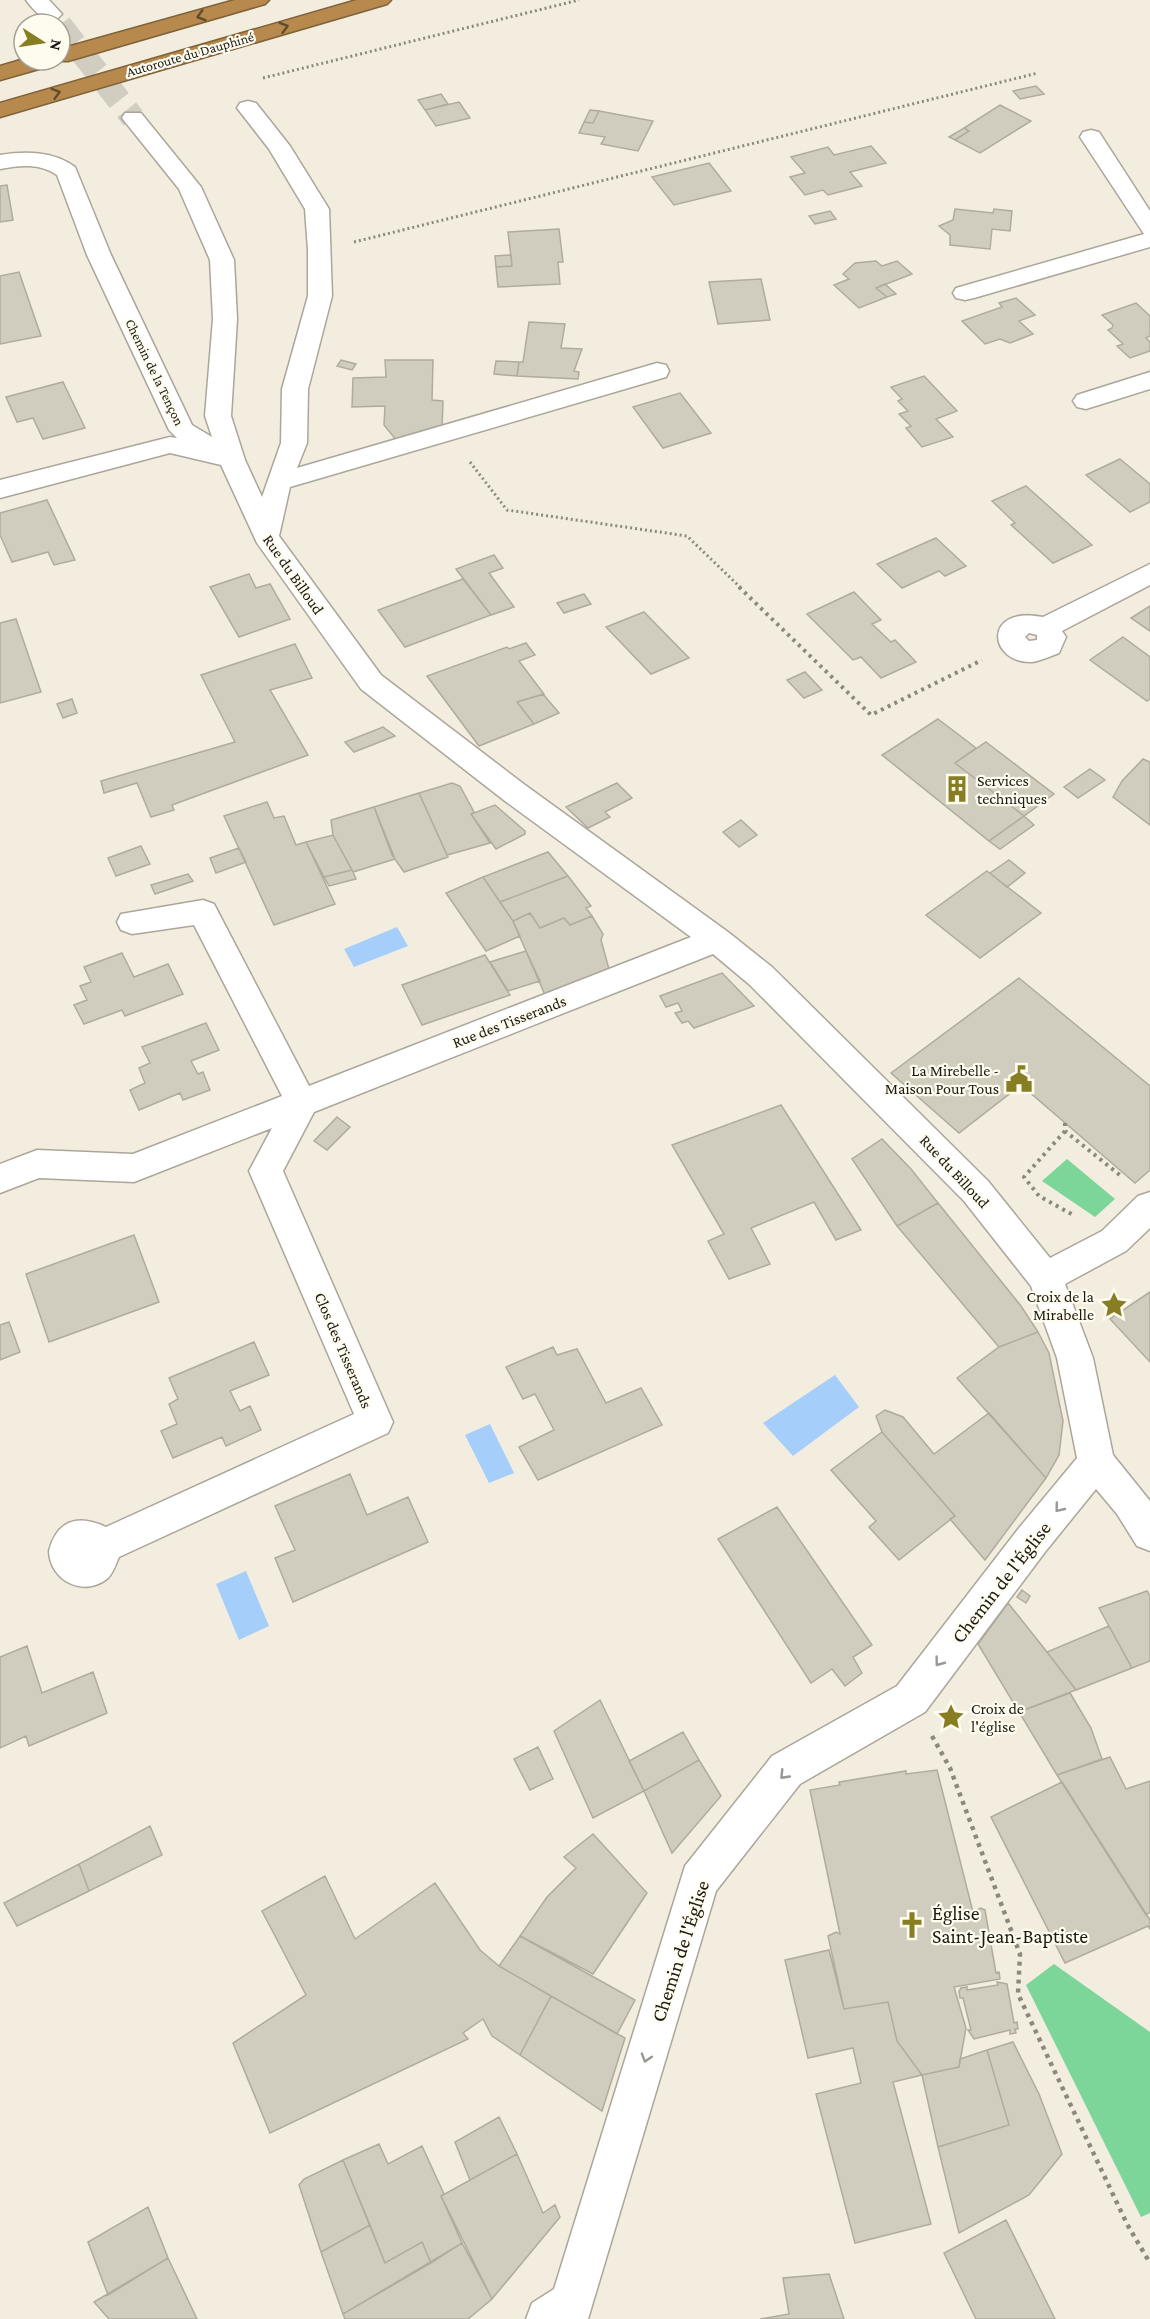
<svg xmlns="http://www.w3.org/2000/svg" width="1150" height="2319" font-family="'Crimson Pro',serif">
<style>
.green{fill:#7dd699}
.water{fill:#a6cefb}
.building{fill:#d1cdbe;stroke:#b0ab9d;stroke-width:1.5}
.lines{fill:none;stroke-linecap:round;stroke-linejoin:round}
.minor-tunnel{stroke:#d2cdc1;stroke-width:24;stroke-dasharray:24 12;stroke-linecap:butt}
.minor-casing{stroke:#aba699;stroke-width:3}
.highway-casing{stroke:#806239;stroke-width:3}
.path-far2{stroke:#8c887f;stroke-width:3;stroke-dasharray:2 3;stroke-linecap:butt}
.path-far1{stroke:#8c887f;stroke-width:4;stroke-dasharray:3 4.5;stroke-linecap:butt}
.path{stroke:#8c887f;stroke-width:4.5;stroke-dasharray:4 5;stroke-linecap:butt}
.minor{fill:#fff;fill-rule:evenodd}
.highway{fill:#b7894d;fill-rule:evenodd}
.oneway{stroke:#614b2e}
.oneway2{stroke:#989895}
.labels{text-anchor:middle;stroke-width:4.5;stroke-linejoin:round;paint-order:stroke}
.far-street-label{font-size:14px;fill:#1b1914;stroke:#fefbef}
.street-label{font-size:16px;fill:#1b1914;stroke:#fefbef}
.poi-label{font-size:16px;fill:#1b1914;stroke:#fefbef;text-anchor:start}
.near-street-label{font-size:20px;fill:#1b1914;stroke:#fefbef}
.near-poi-label{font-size:20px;fill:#1b1914;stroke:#fefbef;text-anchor:start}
</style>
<rect width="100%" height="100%" fill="#f2eddf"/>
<path class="green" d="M 1067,1159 L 1115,1199 L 1095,1217 L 1042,1181 Z
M 1054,1964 L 1150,2032 L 1150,2213 L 1141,2217 L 1026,1985 Z"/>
<path class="water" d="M 397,927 L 408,946 L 354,967 L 344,949 Z
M 835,1375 L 859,1407 L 793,1456 L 763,1423 Z
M 490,1424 L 514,1473 L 489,1483 L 465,1435 Z
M 246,1571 L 269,1626 L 239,1640 L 216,1584 Z"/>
<path class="building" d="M 1036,86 L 1044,94 L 1020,99 L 1013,91 Z
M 441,94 L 448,104 L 425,110 L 418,100 Z
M 459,102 L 470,118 L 436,126 L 425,110 Z
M 1000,105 L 1031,121 L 980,153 L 955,140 L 969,131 L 964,128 Z
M 590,110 L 599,111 L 593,123 L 584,122 Z
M 599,111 L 653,121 L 638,151 L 601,144 L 605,137 L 579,133 L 584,122 L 593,123 Z
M 964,128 L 969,131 L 955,140 L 949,137 Z
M 871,146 L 886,163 L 850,172 L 862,186 L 828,195 L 823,190 L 805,195 L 790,177 L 805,173 L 791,157 L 828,147 L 834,155 Z
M 709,163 L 731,191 L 674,205 L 652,177 Z
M 7,185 L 13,220 L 0,222 L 0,186 Z
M 955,209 L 993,213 L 994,209 L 1012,211 L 1010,231 L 992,229 L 990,249 L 950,245 L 950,235 L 939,226 L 953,220 Z
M 830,211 L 836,219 L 815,224 L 809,216 Z
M 559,229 L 563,262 L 558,262 L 560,284 L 498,287 L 496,267 L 512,266 L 508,232 Z
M 511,255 L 512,266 L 496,267 L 495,256 Z
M 876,261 L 882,266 L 897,261 L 912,274 L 876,288 L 887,297 L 859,308 L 834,285 L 849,279 L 843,274 L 855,263 Z
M 19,272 L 41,336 L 0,344 L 0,276 Z
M 761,279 L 770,320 L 718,324 L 709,282 Z
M 885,284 L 896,294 L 887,297 L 876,288 Z
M 1016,298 L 1035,315 L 1019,321 L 1033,334 L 1010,343 L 1000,339 L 985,344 L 962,321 L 1002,307 L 999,303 Z
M 1136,303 L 1150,316 L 1150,336 L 1146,338 L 1150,342 L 1150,351 L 1130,358 L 1117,346 L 1123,344 L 1108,330 L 1112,328 L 1113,325 L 1102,315 Z
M 529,322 L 565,324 L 561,348 L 582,349 L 574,371 L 579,372 L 578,379 L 517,376 L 519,362 L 523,362 Z
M 341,360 L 356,364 L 352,370 L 337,366 Z
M 385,360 L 433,360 L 432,400 L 443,401 L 442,429 L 397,441 L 384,425 L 385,406 L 352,407 L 353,378 L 386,377 Z
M 496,361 L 519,362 L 517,376 L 494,374 Z
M 924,376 L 957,411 L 936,419 L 953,437 L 922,447 L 906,428 L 911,426 L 899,414 L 908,411 L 898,401 L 902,399 L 891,387 Z
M 63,382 L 85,428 L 43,439 L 33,418 L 17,422 L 6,397 Z
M 680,393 L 711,433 L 663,448 L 633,407 Z
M 1120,459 L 1150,484 L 1150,502 L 1130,512 L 1086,475 Z
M 1026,486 L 1092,545 L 1053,563 L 1011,525 L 1015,523 L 992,501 Z
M 47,500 L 75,560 L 54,565 L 48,552 L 12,562 L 0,535 L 0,513 Z
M 936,538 L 966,566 L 945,576 L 939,571 L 902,588 L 877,564 Z
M 494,555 L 503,568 L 489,573 L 514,607 L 491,615 L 456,569 Z
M 249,574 L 256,588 L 270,584 L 290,619 L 239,637 L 210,587 Z
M 463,579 L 491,615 L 405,647 L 378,610 Z
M 854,592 L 881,620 L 872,624 L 891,642 L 895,640 L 916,662 L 881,678 L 861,657 L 853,660 L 807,614 Z
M 584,594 L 591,604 L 564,613 L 557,603 Z
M 1150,606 L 1150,631 L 1131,618 Z
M 644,612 L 689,658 L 651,674 L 606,627 Z
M 16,619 L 41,692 L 0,703 L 0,623 Z
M 1123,637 L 1150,657 L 1150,699 L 1147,701 L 1090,660 Z
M 526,643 L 535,655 L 519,661 L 544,694 L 517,702 L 534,724 L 479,746 L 427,676 L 507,647 L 509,649 Z
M 295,644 L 312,678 L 270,690 L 308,755 L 172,805 L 174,810 L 151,817 L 137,783 L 104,793 L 101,781 L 235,742 L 201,675 Z
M 805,672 L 822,690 L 804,698 L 787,680 Z
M 543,694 L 559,713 L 534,724 L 517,702 Z
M 72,699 L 77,713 L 63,718 L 57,704 Z
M 938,719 L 976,748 L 955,763 L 1024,816 L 989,841 L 882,755 Z
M 383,727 L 395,736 L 354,752 L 345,742 Z
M 986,742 L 1054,794 L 1024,816 L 955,763 Z
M 1143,759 L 1150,762 L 1150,825 L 1113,797 L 1122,781 Z
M 1090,769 L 1105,780 L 1078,798 L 1064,787 Z
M 452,783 L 460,786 L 474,812 L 471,814 L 490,843 L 447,855 L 419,793 Z
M 617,783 L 632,798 L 605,812 L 610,817 L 588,828 L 566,807 Z
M 419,793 L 448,857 L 404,872 L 392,855 L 374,807 Z
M 267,802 L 274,818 L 284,816 L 296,845 L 306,842 L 335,904 L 274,925 L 224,816 Z
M 495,805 L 525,831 L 525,834 L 496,849 L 471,814 Z
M 374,807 L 395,859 L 353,872 L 333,835 L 331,820 Z
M 1024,816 L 1034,825 L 1000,849 L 989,841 Z
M 741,820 L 757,835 L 739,847 L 723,832 Z
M 333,835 L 352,870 L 324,877 L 306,842 Z
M 141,846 L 150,864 L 116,876 L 108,858 Z
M 239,848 L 246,862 L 216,873 L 210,858 Z
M 548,852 L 568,876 L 500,902 L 483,877 Z
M 1009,860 L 1025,873 L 1007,887 L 990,873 Z
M 352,870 L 356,879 L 329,886 L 324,877 Z
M 987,871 L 1041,913 L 980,958 L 926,915 Z
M 188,874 L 193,881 L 155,894 L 151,885 Z
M 568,876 L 591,906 L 586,908 L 592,916 L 570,925 L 564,918 L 540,928 L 530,913 L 513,921 L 500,902 Z
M 483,877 L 513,921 L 520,936 L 486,951 L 446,893 Z
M 530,913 L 540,928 L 564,918 L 570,925 L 592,916 L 603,934 L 601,940 L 609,969 L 545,995 L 513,921 Z
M 526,951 L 540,981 L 508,991 L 490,962 Z
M 122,953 L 134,977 L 168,964 L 183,994 L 125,1016 L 122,1010 L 84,1024 L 74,1005 L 87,1000 L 80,986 L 91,982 L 84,967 Z
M 485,955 L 510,995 L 422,1025 L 402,985 Z
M 722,973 L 754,1006 L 694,1028 L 688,1021 L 682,1023 L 675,1013 L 682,1011 L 678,1003 L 666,1007 L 660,996 Z
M 1019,978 L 1150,1086 L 1150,1170 L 1135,1183 L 1021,1085 L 959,1133 L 891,1073 Z
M 206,1023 L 219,1050 L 191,1061 L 198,1074 L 203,1072 L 210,1090 L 183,1100 L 180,1093 L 139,1110 L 130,1090 L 145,1083 L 139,1068 L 150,1063 L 142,1047 Z
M 781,1105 L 861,1230 L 836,1240 L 814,1202 L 751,1228 L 770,1264 L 729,1279 L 708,1241 L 724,1234 L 672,1145 Z
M 337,1117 L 350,1127 L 327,1150 L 314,1141 Z
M 882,1139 L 911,1169 L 938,1203 L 897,1226 L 852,1159 Z
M 938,1203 L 1021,1306 L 1038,1332 L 999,1347 L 897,1226 Z
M 134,1235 L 159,1302 L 49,1342 L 26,1274 Z
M 1150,1292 L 1150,1362 L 1110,1319 Z
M 9,1322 L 20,1352 L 0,1360 L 0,1325 Z
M 1038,1332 L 1049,1353 L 1063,1421 L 1059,1455 L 1046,1478 L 957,1378 L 999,1347 Z
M 254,1342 L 269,1375 L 230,1391 L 240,1411 L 250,1406 L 261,1430 L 226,1446 L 222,1437 L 173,1458 L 161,1431 L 177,1424 L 169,1404 L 178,1399 L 169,1378 Z
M 553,1347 L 557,1355 L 577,1349 L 606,1403 L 641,1388 L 662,1425 L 538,1480 L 519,1447 L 554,1430 L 535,1394 L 523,1399 L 506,1367 Z
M 885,1410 L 903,1417 L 934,1454 L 989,1413 L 1046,1478 L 985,1560 L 950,1519 L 955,1516 L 882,1432 L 876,1416 Z
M 882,1432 L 955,1516 L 899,1560 L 869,1527 L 876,1521 L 831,1470 Z
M 350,1474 L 367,1515 L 408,1497 L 428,1542 L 293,1602 L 275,1558 L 295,1550 L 275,1506 Z
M 777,1507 L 872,1645 L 853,1657 L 862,1673 L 845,1686 L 832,1669 L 811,1683 L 718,1539 Z
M 1022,1590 L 1030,1596 L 1026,1603 L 1017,1597 Z
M 1147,1591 L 1150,1596 L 1150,1661 L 1132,1668 L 1099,1608 Z
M 1008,1603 L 1047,1652 L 1076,1690 L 1019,1712 L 978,1644 Z
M 1109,1626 L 1132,1668 L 1076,1690 L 1047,1652 Z
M 27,1646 L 42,1693 L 93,1672 L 107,1713 L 29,1746 L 26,1736 L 0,1748 L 0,1657 Z
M 1070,1693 L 1091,1728 L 1102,1759 L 1057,1775 L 1019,1712 Z
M 600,1700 L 644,1791 L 593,1818 L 554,1731 Z
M 683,1732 L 699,1760 L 644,1791 L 629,1761 Z
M 538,1747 L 553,1779 L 530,1790 L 514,1759 Z
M 1110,1757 L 1126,1789 L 1150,1781 L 1150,1912 L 1146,1915 L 1057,1775 Z
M 699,1760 L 721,1796 L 672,1853 L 644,1791 Z
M 937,1770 L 973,1912 L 981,1908 L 985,1910 L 996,1973 L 999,1972 L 1000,1979 L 954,1987 L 966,2028 L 959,2067 L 922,2075 L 897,2041 L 888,2002 L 844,2009 L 828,1936 L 836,1932 L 840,1934 L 810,1790 L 840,1785 L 839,1782 L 906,1771 L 906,1774 Z
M 1062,1782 L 1150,1920 L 1150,1929 L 1148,1926 L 1065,1963 L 991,1817 Z
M 150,1826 L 162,1855 L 89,1891 L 79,1864 Z
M 593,1834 L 647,1893 L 593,1974 L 520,1936 L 547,1897 L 576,1868 L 564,1857 Z
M 79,1864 L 89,1891 L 17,1926 L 4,1903 Z
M 325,1876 L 355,1939 L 435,1883 L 480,1950 L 499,1966 L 551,1996 L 520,2055 L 492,2036 L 483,2019 L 463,2033 L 468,2039 L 270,2133 L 233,2043 L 306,1995 L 262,1911 Z
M 520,1936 L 635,2000 L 617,2034 L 499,1966 Z
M 829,1950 L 844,2009 L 888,2002 L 897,2041 L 922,2075 L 893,2082 L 931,2224 L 855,2243 L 816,2094 L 861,2083 L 853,2048 L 808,2058 L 785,1960 Z
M 997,1982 L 1007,1984 L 1014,2023 L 1017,2022 L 1018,2029 L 1015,2029 L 1016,2033 L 1010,2034 L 1010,2030 L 974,2039 L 968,2030 L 971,2030 L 963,1998 L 960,1998 L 959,1991 L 961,1988 L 967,1987 L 967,1990 L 998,1985 Z
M 551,1996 L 625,2038 L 602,2111 L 520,2055 Z
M 1013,2042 L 1039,2094 L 1062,2154 L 1029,2195 L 959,2233 L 938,2147 L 1009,2125 L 987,2050 Z
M 987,2050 L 1009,2125 L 938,2147 L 922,2075 L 959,2067 L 960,2059 Z
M 499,2117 L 517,2154 L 470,2180 L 455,2142 Z
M 379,2144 L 388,2164 L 422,2146 L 444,2194 L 441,2196 L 462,2243 L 431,2263 L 422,2242 L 385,2263 L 343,2160 Z
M 517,2154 L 543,2213 L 555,2205 L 560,2217 L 492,2299 L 441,2196 Z
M 343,2160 L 370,2225 L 321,2252 L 299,2185 L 304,2179 Z
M 148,2207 L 168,2258 L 108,2295 L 88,2242 Z
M 1006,2220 L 1055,2319 L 976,2319 L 944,2253 Z
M 370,2225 L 385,2263 L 422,2242 L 431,2263 L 343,2314 L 321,2252 Z
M 462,2243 L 492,2299 L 468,2319 L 345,2319 L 343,2314 Z
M 168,2258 L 197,2319 L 109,2319 L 94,2302 Z
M 829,2274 L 844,2319 L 760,2319 L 789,2314 L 783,2278 Z"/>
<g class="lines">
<path class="minor-tunnel" d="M 60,25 L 133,118"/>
<defs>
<path id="minor" d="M 26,0 L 49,0 L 62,14 L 58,18 C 44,22 35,12 26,0 Z
M 248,101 L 256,103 L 290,146 L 329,209 L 332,296 L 308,389 L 307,443 L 297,468 L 657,363 L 666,365 L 669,371 L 666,377 L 290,487 L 279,536 L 381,675 L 525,785 L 728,932 L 772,967 L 988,1181 L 1050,1258 L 1102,1231 L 1138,1196 L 1150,1192 L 1150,1228 L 1126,1251 L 1065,1284 L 1093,1358 L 1113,1455 L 1150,1501 L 1150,1551 L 1137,1546 L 1117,1514 L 1096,1489 L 1045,1552 L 925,1712 L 800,1784 L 716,1891 L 588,2319 L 526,2319 L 532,2303 L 554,2289 L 685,1866 L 772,1756 L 897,1686 L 1019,1528 L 1077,1458 L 1057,1358 L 1031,1286 L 964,1201 L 750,985 L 713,954 L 314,1112 L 283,1171 L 393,1422 L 388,1433 L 119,1557 C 116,1564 113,1573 108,1578 C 84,1598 50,1581 49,1551 C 57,1520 78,1514 106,1527 L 354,1414 L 249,1171 L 272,1128 L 134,1182 L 39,1178 L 0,1193 L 0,1164 L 37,1150 L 133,1154 L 282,1096 L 194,925 L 132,934 L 121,930 L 117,922 L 121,914 L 203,900 L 214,904 L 309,1086 L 691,937 L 505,801 L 361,689 L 257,543 L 221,465 L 170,453 L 0,498 L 0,480 L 170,437 L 177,438 L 169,430 L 87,255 L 57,175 C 40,163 19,165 0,169 L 0,155 C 26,151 53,151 75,167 L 111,255 L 192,425 L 212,437 L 205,416 L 213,319 L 210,260 L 179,189 L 122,118 L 125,113 L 141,113 L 201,187 L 234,260 L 237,319 L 231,416 L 245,460 L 262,497 L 281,443 L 282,389 L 308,296 L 308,250 L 305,209 L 269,149 L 237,108 L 240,103 Z
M 1091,130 L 1099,132 L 1150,211 L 1150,247 L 974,298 L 965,300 L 956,298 L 953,293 L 956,288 L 1144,234 L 1080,137 L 1083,132 Z
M 1150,372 L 1150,389 L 1086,409 L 1077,407 L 1073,401 L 1077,395 Z
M 1150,564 L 1150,585 L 1062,631 L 1066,637 L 1059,653 C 1051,656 1040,661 1032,662 C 989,664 981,605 1043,617 ZM 1029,633 L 1037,635 L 1037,640 L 1029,641 L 1025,637 Z"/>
<path id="highway" d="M 235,0 L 269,0 L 265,4 L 68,61 L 55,61 L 53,65 L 0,80 L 0,66 L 24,59 L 60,60 L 60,49 Z
M 357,0 L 391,0 L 387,4 L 0,117 L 0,103 Z"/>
</defs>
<use href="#minor" class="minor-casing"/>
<use href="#highway" class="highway-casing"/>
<path class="path-far2" d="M 263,78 L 579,0
M 354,242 L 1038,73
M 470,462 L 507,510 L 687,536 L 741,588"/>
<path class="path-far1" d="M 739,587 L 871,715 L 982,660
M 1065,1123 L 1065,1131 L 1121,1176
M 1065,1131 L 1024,1177 L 1039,1196 L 1075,1216"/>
<path class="path" d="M 932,1736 L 950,1768 L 1020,1954 L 1018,1994 L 1127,2224 L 1150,2263"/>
<use href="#minor" class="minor"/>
<use href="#highway" class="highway"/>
</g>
<defs><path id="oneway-chevron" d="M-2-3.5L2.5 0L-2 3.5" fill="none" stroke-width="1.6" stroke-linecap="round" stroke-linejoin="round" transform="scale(1.5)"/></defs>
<g class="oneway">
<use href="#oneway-chevron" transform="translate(201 16) rotate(164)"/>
<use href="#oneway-chevron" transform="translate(284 27) rotate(-16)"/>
<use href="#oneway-chevron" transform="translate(56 93) rotate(-16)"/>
</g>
<g class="oneway2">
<use href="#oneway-chevron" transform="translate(1059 1508) rotate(129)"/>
<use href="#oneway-chevron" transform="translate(939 1662) rotate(127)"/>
<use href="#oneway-chevron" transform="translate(784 1775) rotate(134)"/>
<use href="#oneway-chevron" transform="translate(646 2058) rotate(107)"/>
</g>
<defs>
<symbol id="building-bare" viewBox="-9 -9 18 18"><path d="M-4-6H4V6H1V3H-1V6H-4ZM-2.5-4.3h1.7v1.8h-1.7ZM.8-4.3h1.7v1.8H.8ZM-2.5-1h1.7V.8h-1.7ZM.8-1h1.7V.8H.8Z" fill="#877d23" stroke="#fefbef" stroke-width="2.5" paint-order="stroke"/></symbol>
<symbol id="civic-bare" viewBox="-9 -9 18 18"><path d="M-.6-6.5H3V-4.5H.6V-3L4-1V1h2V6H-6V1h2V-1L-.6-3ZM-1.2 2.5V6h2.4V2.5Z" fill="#877d23" stroke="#fefbef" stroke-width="2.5" paint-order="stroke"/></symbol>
<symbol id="sight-bare" viewBox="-9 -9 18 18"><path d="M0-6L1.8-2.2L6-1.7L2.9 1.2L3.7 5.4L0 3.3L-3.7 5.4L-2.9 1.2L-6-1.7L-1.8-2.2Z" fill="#877d23" stroke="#fefbef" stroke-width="2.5" paint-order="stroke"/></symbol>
<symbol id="church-bare" viewBox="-9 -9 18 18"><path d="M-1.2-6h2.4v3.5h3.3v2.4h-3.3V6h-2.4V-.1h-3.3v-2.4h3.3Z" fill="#877d23" stroke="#fefbef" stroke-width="2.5" paint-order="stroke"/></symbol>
</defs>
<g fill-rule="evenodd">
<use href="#building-bare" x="938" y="770" width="38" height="38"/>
<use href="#civic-bare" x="1000" y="1060" width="38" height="38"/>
<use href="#sight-bare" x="1095" y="1286" width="38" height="38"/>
<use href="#sight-bare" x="932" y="1698" width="38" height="38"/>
<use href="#church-bare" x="893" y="1906" width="38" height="38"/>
</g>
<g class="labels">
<g class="far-street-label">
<text transform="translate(190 54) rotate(-16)" y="5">Autoroute du Dauphiné</text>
<text transform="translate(155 372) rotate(64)" y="5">Chemin de la Tençon</text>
</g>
<g class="street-label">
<text transform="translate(294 574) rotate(55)" y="6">Rue du Billoud</text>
<text transform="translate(509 1021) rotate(-21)" y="6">Rue des Tisserands</text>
<text transform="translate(955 1171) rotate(47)" y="6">Rue du Billoud</text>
<text transform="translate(344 1350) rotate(67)" y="6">Clos des Tisserands</text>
</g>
<g class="poi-label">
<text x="977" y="786">Services<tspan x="977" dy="18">techniques</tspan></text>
<text x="999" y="1076" text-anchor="end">La Mirebelle -<tspan x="999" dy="18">Maison Pour Tous</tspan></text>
<text x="1094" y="1302" text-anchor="end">Croix de la<tspan x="1094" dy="18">Mirabelle</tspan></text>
<text x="971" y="1714">Croix de<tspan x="971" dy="18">l'église</tspan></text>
</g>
<g class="near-street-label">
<text transform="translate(1001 1582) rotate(-52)" y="7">Chemin de l'Église</text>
<text transform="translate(680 1951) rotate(-72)" y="7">Chemin de l'Église</text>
</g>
<g class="near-poi-label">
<text x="932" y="1920">Église<tspan x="932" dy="23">Saint-Jean-Baptiste</tspan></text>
</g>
</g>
<g transform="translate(42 42) rotate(102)"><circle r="28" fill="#fefbef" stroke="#a3a197" stroke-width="1.5"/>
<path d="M0-4.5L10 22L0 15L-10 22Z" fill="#877d23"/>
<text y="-9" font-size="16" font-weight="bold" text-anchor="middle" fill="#1b1914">N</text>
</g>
</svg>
